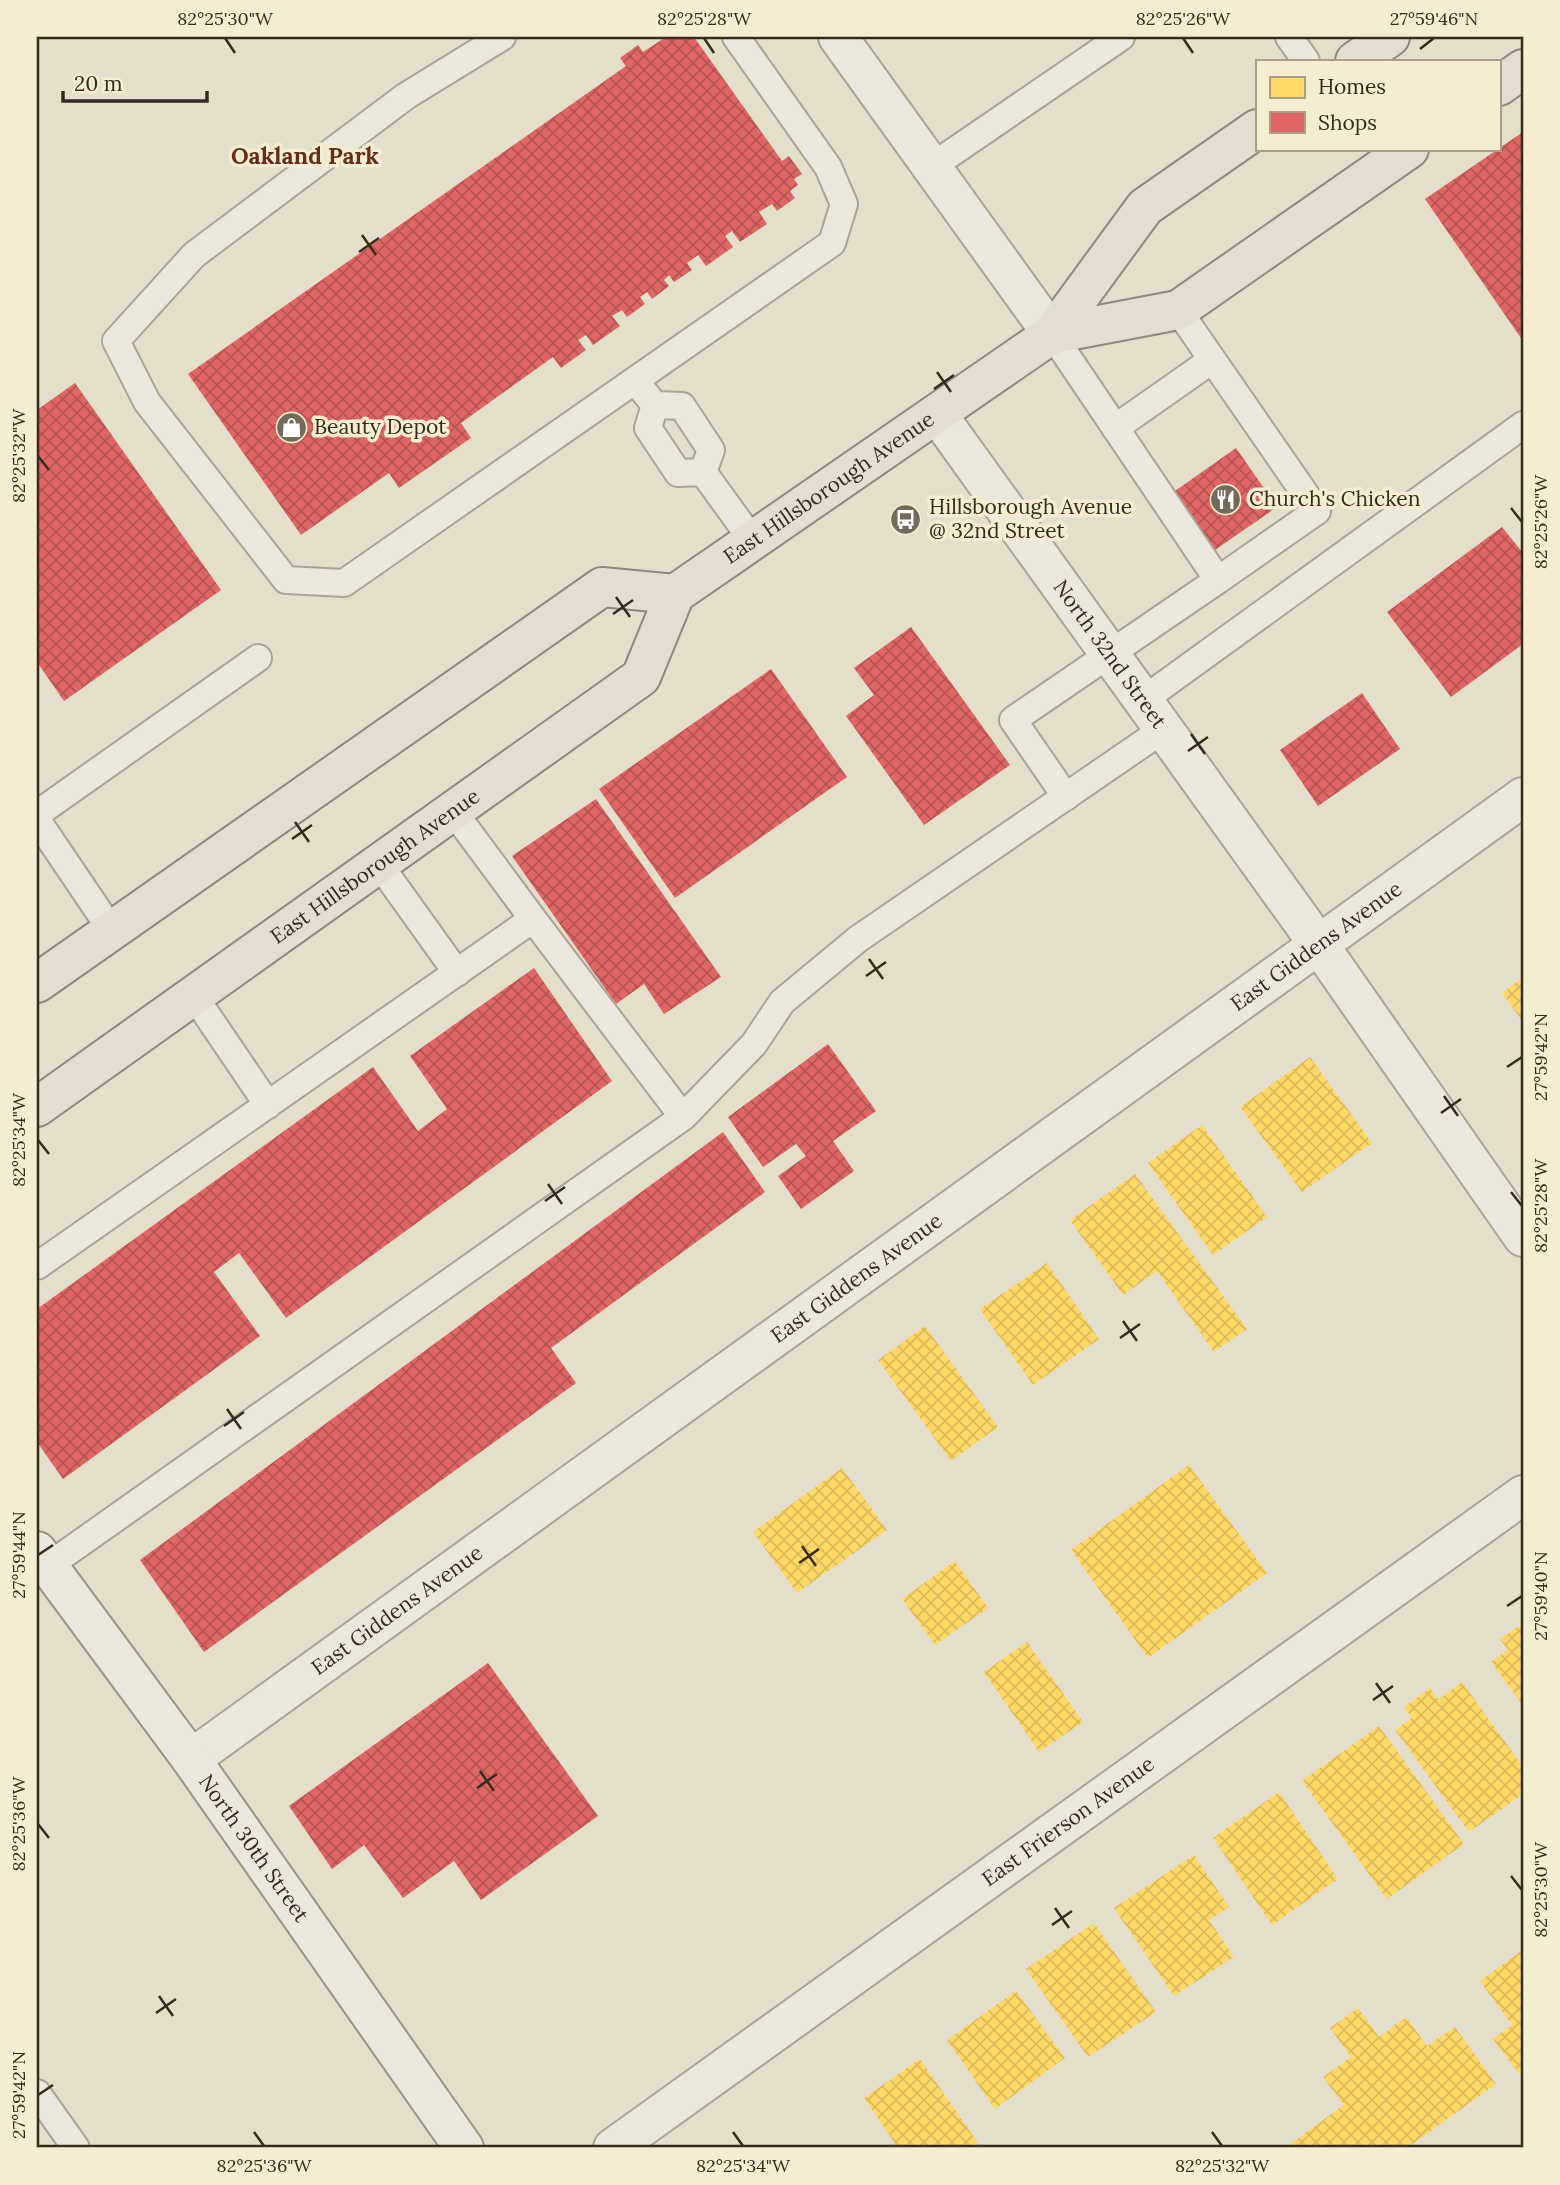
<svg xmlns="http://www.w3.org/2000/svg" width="1560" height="2185" font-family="Lora,serif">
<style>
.homes{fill:url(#homes-cross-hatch)}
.shops{fill:url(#shops-cross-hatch)}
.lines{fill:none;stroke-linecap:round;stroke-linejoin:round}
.lane-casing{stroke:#a9a295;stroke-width:30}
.street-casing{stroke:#a9a295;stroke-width:42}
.secondary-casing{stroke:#999285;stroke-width:42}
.primary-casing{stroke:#8e887c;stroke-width:42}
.lane{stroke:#ece7dd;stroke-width:26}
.street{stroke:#ece7dd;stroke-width:38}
.secondary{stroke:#ece7dd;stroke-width:38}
.primary{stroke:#e3decf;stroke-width:38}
.ticks{fill:none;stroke:#372b1d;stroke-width:2.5}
.labels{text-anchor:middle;stroke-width:7;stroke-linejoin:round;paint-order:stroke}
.poi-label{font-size:21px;fill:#372b1d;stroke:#f5ecd1;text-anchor:start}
.street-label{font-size:21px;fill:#372b1d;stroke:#f5ecd1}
.neighbourhood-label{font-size:23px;font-weight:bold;fill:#632e1d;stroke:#f5ecd1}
.neatline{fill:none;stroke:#372b1d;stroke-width:2.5}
.ticks-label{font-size:18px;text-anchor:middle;fill:#372b1d}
</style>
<defs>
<pattern id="homes-cross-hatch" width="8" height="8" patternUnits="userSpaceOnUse" patternTransform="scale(1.75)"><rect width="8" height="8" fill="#ffd966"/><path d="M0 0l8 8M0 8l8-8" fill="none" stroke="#dbba58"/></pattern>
<pattern id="shops-cross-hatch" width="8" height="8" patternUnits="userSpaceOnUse" patternTransform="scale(1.75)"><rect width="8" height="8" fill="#e06666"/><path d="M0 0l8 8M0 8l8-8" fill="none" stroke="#b65453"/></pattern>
</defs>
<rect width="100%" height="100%" fill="#e4decc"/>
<path class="homes" d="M 1523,977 L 1523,1022 L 1502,993 Z
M 1310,1057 L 1372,1143 L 1302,1192 L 1240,1107 Z
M 1202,1125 L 1267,1217 L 1213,1255 L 1148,1163 Z
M 1135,1174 L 1247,1329 L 1214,1352 L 1157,1271 L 1123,1295 L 1070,1220 Z
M 1047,1263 L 1099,1339 L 1033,1385 L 980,1309 Z
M 925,1326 L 998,1427 L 951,1461 L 878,1360 Z
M 1189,1465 L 1267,1573 L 1148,1658 L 1071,1550 Z
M 842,1468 L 887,1530 L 797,1593 L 753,1532 Z
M 955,1561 L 988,1608 L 935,1645 L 902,1599 Z
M 1523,1623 L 1523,1706 L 1491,1662 L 1508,1650 L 1500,1639 Z
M 1027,1642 L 1083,1722 L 1039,1752 L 984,1672 Z
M 1462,1682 L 1523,1767 L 1523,1794 L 1469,1832 L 1395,1730 L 1412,1718 L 1404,1707 L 1430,1688 L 1438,1700 Z
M 1379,1726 L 1464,1844 L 1387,1899 L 1302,1781 Z
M 1279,1792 L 1338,1879 L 1272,1925 L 1213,1838 Z
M 1194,1855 L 1229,1907 L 1209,1920 L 1234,1957 L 1174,1996 L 1114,1908 Z
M 1094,1923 L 1156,2012 L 1088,2057 L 1026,1969 Z
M 1520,1952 L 1523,1956 L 1523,2073 L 1520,2075 L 1493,2039 L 1512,2025 L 1480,1981 Z
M 1016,1991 L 1065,2058 L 995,2109 L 947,2040 Z
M 1358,2008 L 1379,2037 L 1406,2017 L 1427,2046 L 1455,2027 L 1496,2084 L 1407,2148 L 1291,2148 L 1289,2145 L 1344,2105 L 1323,2077 L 1351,2057 L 1330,2028 Z
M 920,2059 L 978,2143 L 971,2148 L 898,2148 L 864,2098 Z"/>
<path class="shops" d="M 666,37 L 694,37 L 782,161 L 789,156 L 802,174 L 794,179 L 798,185 L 790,191 L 795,198 L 777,211 L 772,204 L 759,212 L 767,224 L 740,242 L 732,231 L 725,236 L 733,247 L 706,266 L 698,255 L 687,263 L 692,270 L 674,282 L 669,275 L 664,280 L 669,286 L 652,299 L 647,292 L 640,297 L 645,304 L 627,317 L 622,310 L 612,316 L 620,326 L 593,345 L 586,335 L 578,340 L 586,350 L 561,368 L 553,357 L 461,423 L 471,438 L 399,488 L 389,473 L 301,535 L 188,374 L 626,66 L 620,58 L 638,45 L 643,52 Z
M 1523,132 L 1523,341 L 1425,199 Z
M 75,383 L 221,590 L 64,701 L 37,662 L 37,410 Z
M 1236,448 L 1277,507 L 1215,550 L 1175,491 Z
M 1502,527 L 1523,553 L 1523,644 L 1451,697 L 1387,612 Z
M 911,627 L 1010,765 L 924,825 L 846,716 L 874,695 L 854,668 Z
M 771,669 L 847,777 L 675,898 L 599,789 Z
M 1362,693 L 1400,749 L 1318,806 L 1280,750 Z
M 596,799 L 721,977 L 664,1014 L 644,984 L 616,1004 L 512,856 Z
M 534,968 L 612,1081 L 286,1318 L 239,1253 L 214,1272 L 260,1336 L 63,1479 L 37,1442 L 37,1309 L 373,1067 L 418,1131 L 447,1109 L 410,1056 Z
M 828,1044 L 876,1111 L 833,1141 L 854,1171 L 801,1209 L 778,1176 L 806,1156 L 796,1144 L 763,1167 L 728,1117 Z
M 723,1132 L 765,1192 L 551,1348 L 576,1383 L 204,1652 L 140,1560 Z
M 488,1663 L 598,1816 L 481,1900 L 454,1861 L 403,1898 L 364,1845 L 332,1869 L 289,1806 Z"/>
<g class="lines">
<defs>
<path id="lane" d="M 502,37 L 406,96 L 194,255 L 116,341 L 147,402 L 286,580 L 344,583 L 832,243 L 844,204 L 828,167 L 736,37
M 1289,37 L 1306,61
M 931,167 L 1121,37
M 1052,334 L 1218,580 L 1317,511 L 1178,310
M 635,381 L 655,405 L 682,406 L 711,450 L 703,472 L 678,473 L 648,428 L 655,405
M 1115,428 L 1212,360
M 703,472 L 753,541
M 1143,700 L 1523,425
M 1066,797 L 1013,720 L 1218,580
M 37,814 L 258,658
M 37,820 L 112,931
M 379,864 L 457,973
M 533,919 L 683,1117
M 194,996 L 268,1105
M 37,1266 L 533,919 L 453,811
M 48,1566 L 683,1117 L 754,1044 L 782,1002 L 858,939 L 1164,729
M 37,2093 L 76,2148"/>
<g id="street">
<path d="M 838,37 L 1052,334"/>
<path id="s1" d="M 937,414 L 1319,945 L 1523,1237"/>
<path id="s2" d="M 191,1759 L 1523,797"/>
<path id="s3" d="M 613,2148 L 1523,1495"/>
</g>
<g id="secondary">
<path id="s4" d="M 37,1551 L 191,1759 L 464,2148"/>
</g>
<g id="primary">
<path d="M 1355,61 L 1390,37"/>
<path d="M 1499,86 L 1523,69"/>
<path d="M 1052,334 L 1178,310 L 1409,149"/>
<path d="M 37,983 L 602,587 L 675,594"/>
<path id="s5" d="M 37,1107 L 641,677 L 675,594 L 1052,334 L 1145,207 L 1257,129"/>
</g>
</defs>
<use href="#lane" class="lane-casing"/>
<use href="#street" class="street-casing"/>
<use href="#secondary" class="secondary-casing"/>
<use href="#primary" class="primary-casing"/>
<use href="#lane" class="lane"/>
<use href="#street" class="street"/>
<use href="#secondary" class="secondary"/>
<use href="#primary" class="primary"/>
</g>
<path class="ticks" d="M 225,38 L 235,53M 704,38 L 714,53M 1183,38 L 1193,53M 1420,49 L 1434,38M 362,235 L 376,255M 359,252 L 379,238M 937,372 L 951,392M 934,389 L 954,375M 38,456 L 49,470M 1511,508 L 1522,522M 616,597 L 630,617M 613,614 L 633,600M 1191,734 L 1205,754M 1188,751 L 1208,737M 295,822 L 309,842M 292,839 L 312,825M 869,959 L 883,979M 866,976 L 886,962M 1507,1067 L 1522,1057M 1444,1096 L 1458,1116M 1441,1113 L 1461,1099M 38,1140 L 49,1154M 548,1184 L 562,1204M 1511,1192 L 1522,1206M 545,1201 L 565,1187M 1123,1321 L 1137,1341M 1120,1338 L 1140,1324M 227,1409 L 241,1429M 224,1426 L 244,1412M 802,1546 L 816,1566M 38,1555 L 53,1545M 799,1563 L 819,1549M 1507,1606 L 1522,1596M 1376,1683 L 1390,1703M 1373,1700 L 1393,1686M 480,1771 L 494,1791M 477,1788 L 497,1774M 38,1824 L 49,1838M 1511,1876 L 1522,1890M 1055,1908 L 1069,1928M 1052,1925 L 1072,1911M 159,1996 L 173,2016M 156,2013 L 176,1999M 38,2095 L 53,2085M 254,2132 L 264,2146M 733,2132 L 743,2146M 1212,2132 L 1222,2146"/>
<defs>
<symbol id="shop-disc" viewBox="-11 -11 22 22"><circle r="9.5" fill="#746a5a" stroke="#f5ecd1"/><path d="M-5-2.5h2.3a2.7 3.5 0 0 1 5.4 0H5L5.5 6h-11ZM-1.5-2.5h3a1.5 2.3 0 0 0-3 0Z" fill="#fff"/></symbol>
<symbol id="restaurant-disc" viewBox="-11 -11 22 22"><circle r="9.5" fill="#746a5a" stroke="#f5ecd1"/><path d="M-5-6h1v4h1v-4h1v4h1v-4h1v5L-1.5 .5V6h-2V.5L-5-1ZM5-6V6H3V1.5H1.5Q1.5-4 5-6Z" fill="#fff"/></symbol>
<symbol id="bus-disc" viewBox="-11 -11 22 22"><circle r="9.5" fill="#746a5a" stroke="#f5ecd1"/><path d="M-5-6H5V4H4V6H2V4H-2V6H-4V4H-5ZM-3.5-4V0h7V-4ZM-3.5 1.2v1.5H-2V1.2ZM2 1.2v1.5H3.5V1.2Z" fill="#fff"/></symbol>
</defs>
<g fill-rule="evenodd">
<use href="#shop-disc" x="274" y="410" width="35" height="35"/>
<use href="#restaurant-disc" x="1208" y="482" width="35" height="35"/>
<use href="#bus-disc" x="888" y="502" width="35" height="35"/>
</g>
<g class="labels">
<g class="poi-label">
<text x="314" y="434">Beauty Depot</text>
<text x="1249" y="506">Church's Chicken</text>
<text x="929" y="514">Hillsborough Avenue<tspan x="929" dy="24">@ 32nd Street</tspan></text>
</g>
<g class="street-label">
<text dy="7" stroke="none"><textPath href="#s5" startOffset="1018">East Hillsborough Avenue</textPath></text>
<text dy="7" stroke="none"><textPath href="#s1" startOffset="296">North 32nd Street</textPath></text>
<text dy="7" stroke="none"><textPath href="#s5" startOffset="415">East Hillsborough Avenue</textPath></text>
<text dy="7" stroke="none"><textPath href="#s2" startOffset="1388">East Giddens Avenue</textPath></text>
<text dy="7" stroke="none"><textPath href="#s2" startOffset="821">East Giddens Avenue</textPath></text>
<text dy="7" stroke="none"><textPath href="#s2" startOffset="254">East Giddens Avenue</textPath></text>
<text dy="7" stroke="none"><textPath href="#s3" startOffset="560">East Frierson Avenue</textPath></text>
<text dy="7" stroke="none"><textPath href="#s4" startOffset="368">North 30th Street</textPath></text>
</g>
<g class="neighbourhood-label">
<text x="305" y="164">Oakland Park</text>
</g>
</g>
<rect width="1560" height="2185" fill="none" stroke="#f5ecd1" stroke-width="77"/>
<rect x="1256" y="60" width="245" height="91" fill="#f5ecd1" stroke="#a99f89" stroke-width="2"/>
<rect x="1270" y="77" width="35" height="21" fill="#ffd966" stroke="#a99f89" stroke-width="2"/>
<text x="1318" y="94" font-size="21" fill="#372b1d">Homes</text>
<rect x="1270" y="112" width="35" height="21" fill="#e06666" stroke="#a99f89" stroke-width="2"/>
<text x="1318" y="130" font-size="21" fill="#372b1d">Shops</text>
<path d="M63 91v10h144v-10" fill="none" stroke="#372b1d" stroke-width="3.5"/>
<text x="74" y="91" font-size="21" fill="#372b1d" stroke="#f5ecd1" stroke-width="5" paint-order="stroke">20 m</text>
<rect x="38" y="38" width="1484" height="2108" class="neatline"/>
<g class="ticks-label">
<text x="225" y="25">82°25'30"W</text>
<text x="704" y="25">82°25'28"W</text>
<text x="1183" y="25">82°25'26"W</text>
<text x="1434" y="25">27°59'46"N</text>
<text transform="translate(19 456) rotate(-90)" y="6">82°25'32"W</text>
<text transform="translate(1541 522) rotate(-90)" y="6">82°25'26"W</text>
<text transform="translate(1541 1057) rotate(-90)" y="6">27°59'42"N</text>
<text transform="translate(19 1140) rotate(-90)" y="6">82°25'34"W</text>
<text transform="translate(1541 1206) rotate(-90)" y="6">82°25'28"W</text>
<text transform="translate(19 1555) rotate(-90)" y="6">27°59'44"N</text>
<text transform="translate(1541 1596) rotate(-90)" y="6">27°59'40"N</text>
<text transform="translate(19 1824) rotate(-90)" y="6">82°25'36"W</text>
<text transform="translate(1541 1890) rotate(-90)" y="6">82°25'30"W</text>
<text transform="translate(19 2095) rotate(-90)" y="6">27°59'42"N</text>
<text x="264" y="2172">82°25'36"W</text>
<text x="743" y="2172">82°25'34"W</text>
<text x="1222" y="2172">82°25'32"W</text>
</g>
</svg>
